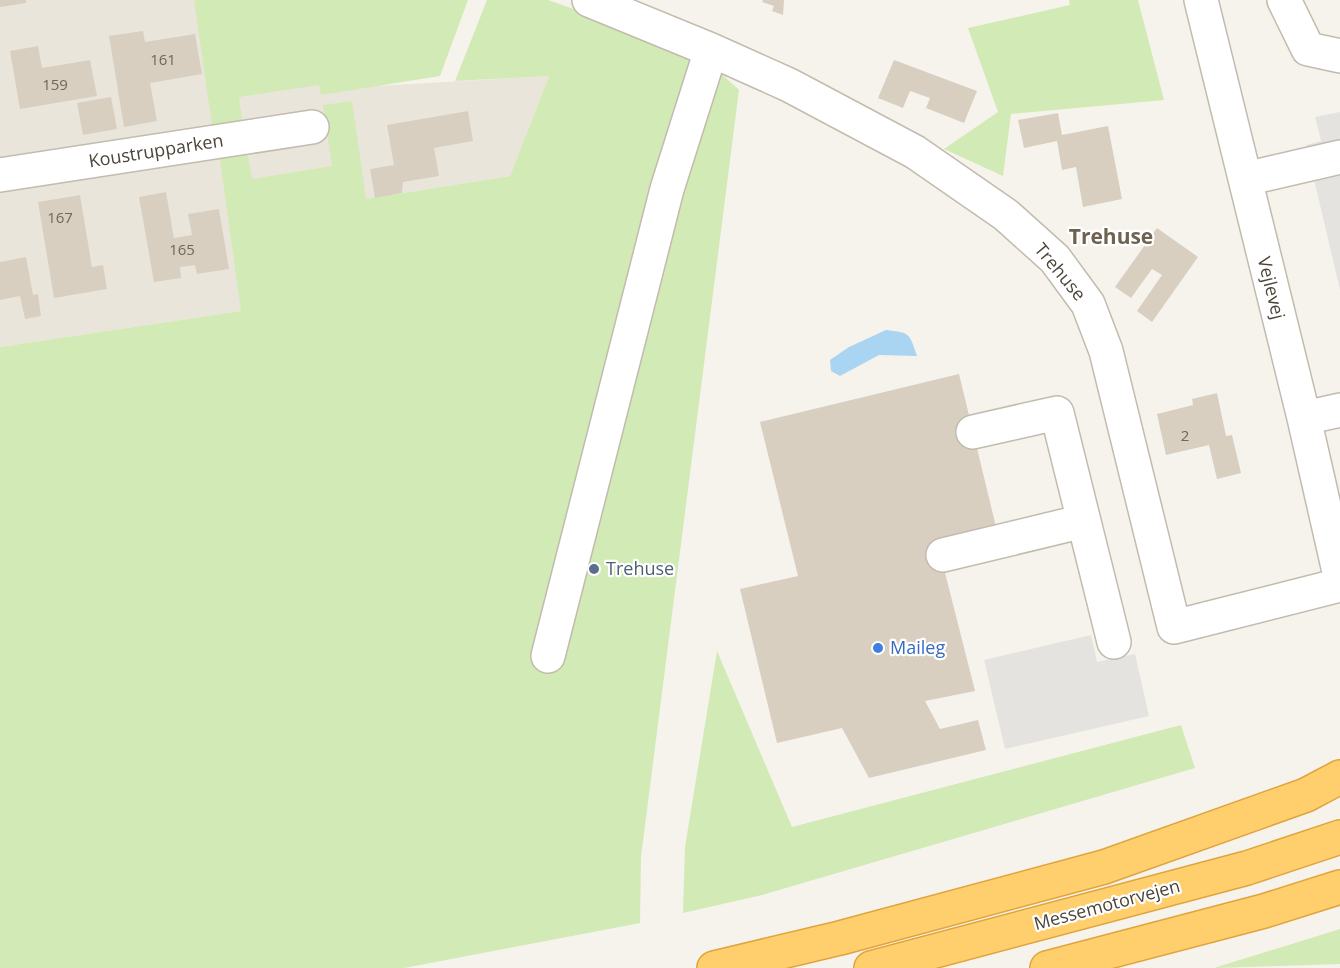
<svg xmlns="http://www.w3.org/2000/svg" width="1340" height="968" font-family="'Open Sans',sans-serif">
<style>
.residential{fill:#eae5da}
.green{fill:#d2eab5}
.parking{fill:#e5e3e0}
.water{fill:#a9d4f2}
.building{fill:#d8cfc1}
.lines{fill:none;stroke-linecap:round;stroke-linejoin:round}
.minor-casing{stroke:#c2bbae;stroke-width:36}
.highway-casing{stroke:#e0a43c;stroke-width:36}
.minor{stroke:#fff;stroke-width:33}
.highway{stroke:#ffcf6e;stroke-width:33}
.service-dot{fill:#5c6f8a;stroke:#fff;stroke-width:2}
.shop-dot{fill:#3f7fe0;stroke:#fff;stroke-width:2}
.labels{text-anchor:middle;stroke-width:4.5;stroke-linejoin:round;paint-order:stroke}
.number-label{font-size:15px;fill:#6e675b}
.street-label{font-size:18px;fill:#4b4439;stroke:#fff}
.service-label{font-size:18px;fill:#4e5e75;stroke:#fff;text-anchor:start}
.shop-label{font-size:18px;fill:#366cbe;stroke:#fff;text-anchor:start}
.quarter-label{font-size:21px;font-weight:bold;fill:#6e6250;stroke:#fff}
</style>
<rect width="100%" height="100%" fill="#f6f3ec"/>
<path class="residential" d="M 0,0 L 409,0 L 376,86 L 549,76 L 510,176 L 366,199 L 364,190 L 241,311 L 0,347 Z"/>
<path class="green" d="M 194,0 L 468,0 L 440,76 L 321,95 L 319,85 L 239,97 L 243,126 L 213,132 Z
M 487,0 L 548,0 L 657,38 L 701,55 L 739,90 L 641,857 L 640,923 L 404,968 L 0,968 L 0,347 L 241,311 L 219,153 L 247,151 L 252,179 L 332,166 L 323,105 L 352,101 L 366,199 L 510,176 L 549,76 L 455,81 Z
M 1069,0 L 1138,0 L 1164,100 L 1011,114 L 1003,176 L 944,149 L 998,112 L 968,28 L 1070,5 Z
M 717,651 L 792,827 L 1181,725 L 1195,768 L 762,895 L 683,913 L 685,847 Z
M 1340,929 L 1340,964 L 1214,968 Z"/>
<path class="parking" d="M 1340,112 L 1340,290 L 1306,145 L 1321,141 L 1315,117 Z
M 1091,635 L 1097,662 L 1135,654 L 1149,716 L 1005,749 L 984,660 Z"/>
<path class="water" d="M 886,330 C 910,333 909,332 917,356 L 879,355 L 840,376 L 831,371 L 830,360 L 849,347 Z"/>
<path class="building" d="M 0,0 L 26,0 L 26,3 L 0,7 Z
M 763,0 L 784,0 L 783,15 L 772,11 L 774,6 L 762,2 Z
M 143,31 L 145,42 L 195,34 L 202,74 L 150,83 L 157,121 L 124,127 L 109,36 Z
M 38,46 L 42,68 L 90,60 L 97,96 L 20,109 L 10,51 Z
M 894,60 L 977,91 L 964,123 L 926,108 L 930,98 L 910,91 L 903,108 L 878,98 Z
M 111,97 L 117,129 L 83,135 L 77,103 Z
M 468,111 L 473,141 L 434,148 L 439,176 L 403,182 L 402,193 L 375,198 L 370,169 L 394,165 L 387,125 Z
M 1058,113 L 1062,135 L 1108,126 L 1122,199 L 1083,207 L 1076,167 L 1062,170 L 1057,141 L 1024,148 L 1018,120 Z
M 166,192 L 174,238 L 192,235 L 188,214 L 219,209 L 229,269 L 197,274 L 195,265 L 180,267 L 181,278 L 154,282 L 139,197 Z
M 80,195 L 92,267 L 103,265 L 107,289 L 54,298 L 38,202 Z
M 1157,228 L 1198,257 L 1152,322 L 1137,311 L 1162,275 L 1152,269 L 1131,298 L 1115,287 Z
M 26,257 L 33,295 L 38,294 L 41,316 L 25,319 L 20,296 L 0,300 L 0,262 Z
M 959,374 L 998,535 L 939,549 L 975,691 L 925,701 L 940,729 L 978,720 L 986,750 L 869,778 L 842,728 L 777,743 L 740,589 L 798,576 L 760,422 Z
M 1217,393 L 1226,436 L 1232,435 L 1241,473 L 1217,479 L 1209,445 L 1166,455 L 1157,414 L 1193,405 L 1192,399 Z"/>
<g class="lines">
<defs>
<path id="minor" d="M 589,0 L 711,50 L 789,85 L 915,152 L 1006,215 L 1055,259 L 1088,304 L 1106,351 L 1174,627 L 1340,585
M 1201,0 L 1304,418 L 1340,576
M 1284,0 L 1308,49 L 1340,56
M 0,175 L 312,127
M 1245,179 L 1340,157
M 1304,418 L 1340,410
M 973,432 L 1057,413 L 1114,642
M 943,555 L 1084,521
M 548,656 L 667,189 L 711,50"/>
<path id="highway" d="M 714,968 L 840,938 L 1104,867 L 1306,795 L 1340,777
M 871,968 L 1247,868 L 1340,837
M 1047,968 L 1264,911 L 1340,887"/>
</defs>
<use href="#minor" class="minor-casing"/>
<use href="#highway" class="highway-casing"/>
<use href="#minor" class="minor"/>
<use href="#highway" class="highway"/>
</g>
<circle class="service-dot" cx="594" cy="569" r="6"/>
<circle class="shop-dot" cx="878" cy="648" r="6"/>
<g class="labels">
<g class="number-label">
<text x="163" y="65">161</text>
<text x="55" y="90">159</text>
<text x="60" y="223">167</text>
<text x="182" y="255">165</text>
<text x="1185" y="441">2</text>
</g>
<g class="street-label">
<text transform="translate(156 151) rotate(-9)" y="6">Koustrupparken</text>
<text transform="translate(1060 272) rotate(50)" y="6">Trehuse</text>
<text transform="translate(1271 288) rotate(76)" y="6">Vejlevej</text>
<text transform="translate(1107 905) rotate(-15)" y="6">Messemotorvejen</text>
</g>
<g class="service-label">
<text x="606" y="575">Trehuse</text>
</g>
<g class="shop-label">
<text x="890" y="654">Maileg</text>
</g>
<g class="quarter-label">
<text x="1111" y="244">Trehuse</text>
</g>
</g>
</svg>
